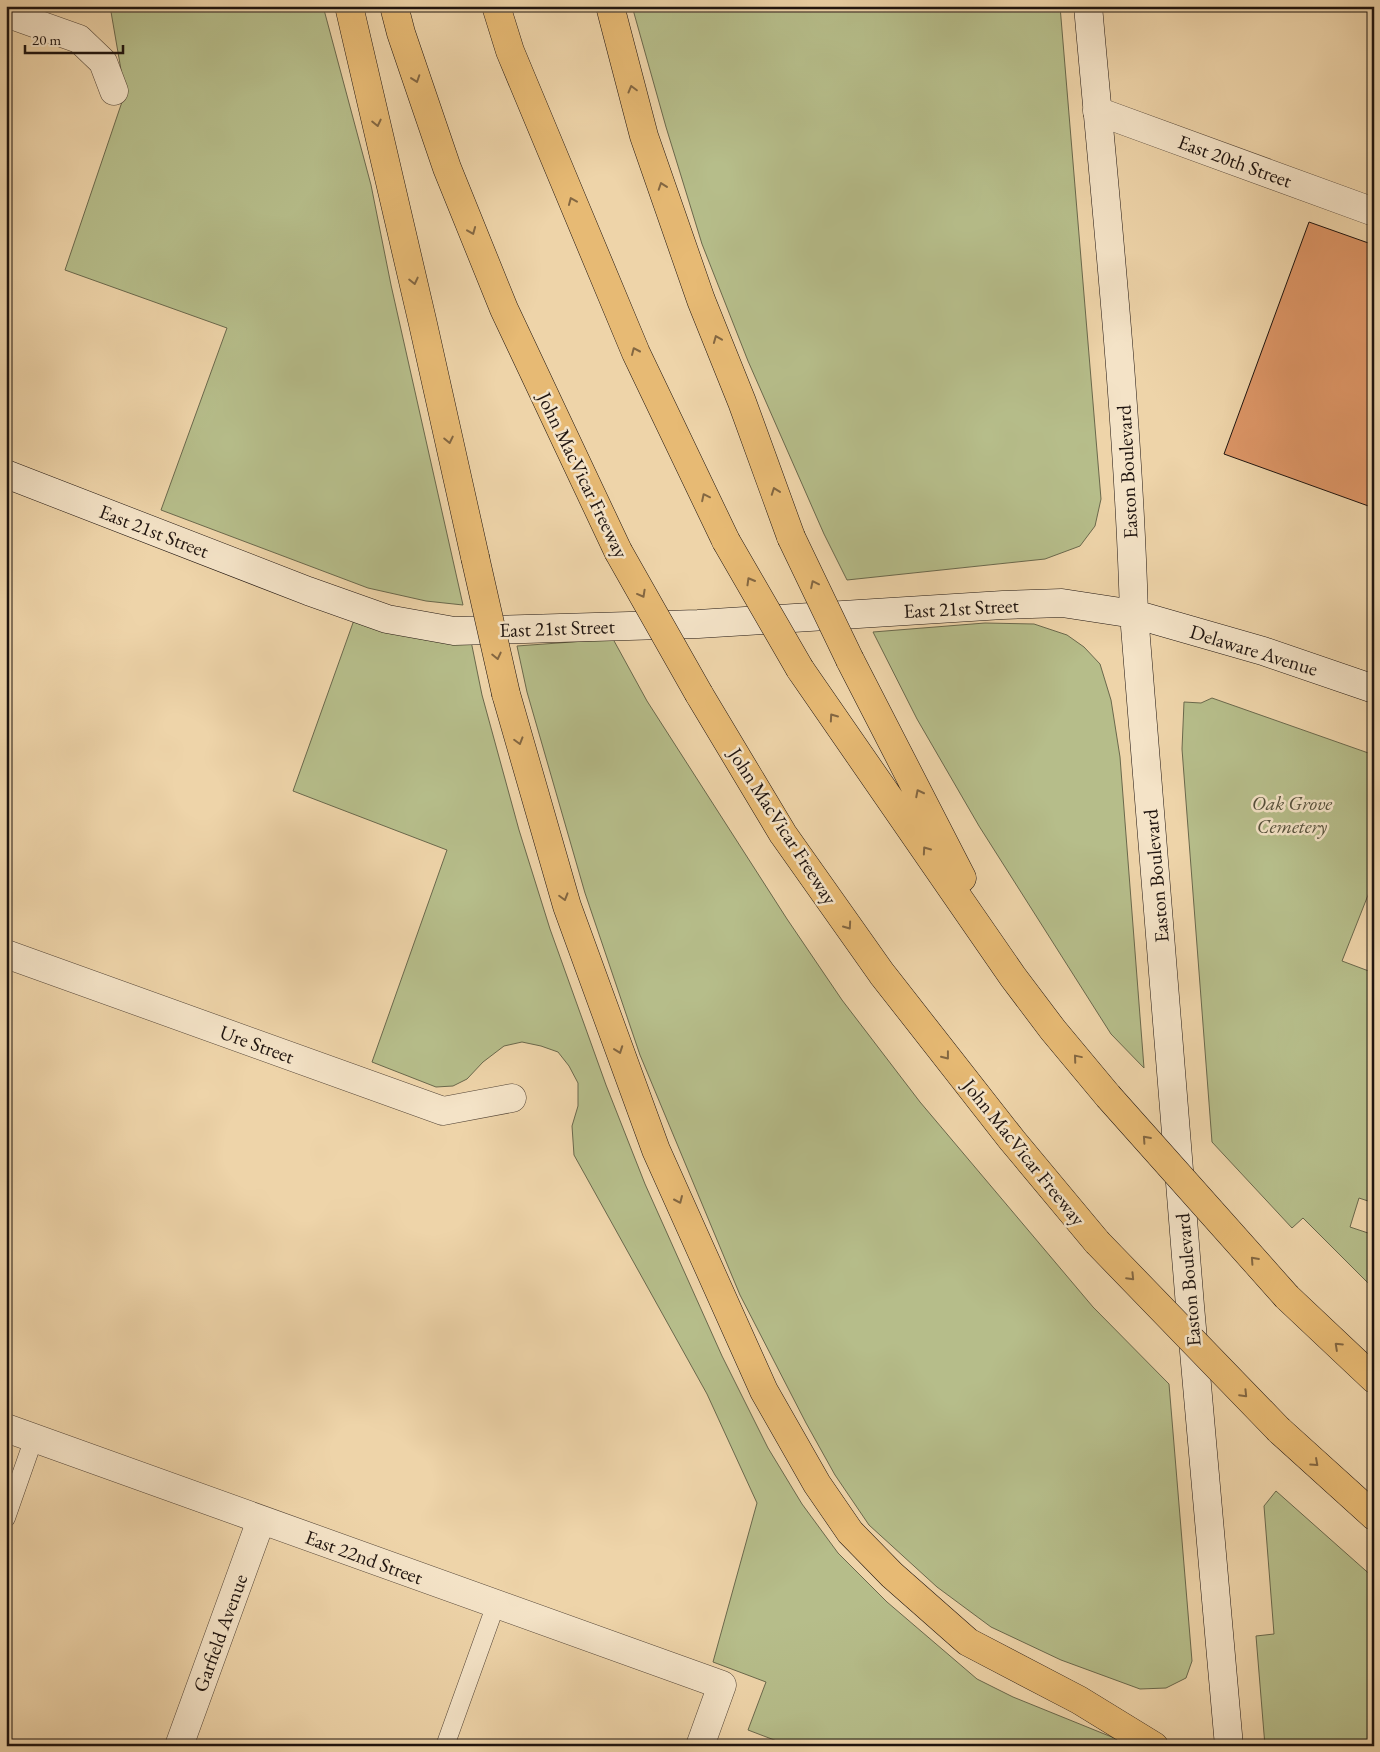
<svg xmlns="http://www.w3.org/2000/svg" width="1380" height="1752" font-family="'EB Garamond',serif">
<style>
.green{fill:#b6bd8a;stroke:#6a684c}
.building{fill:#dd9667;stroke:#1f140f}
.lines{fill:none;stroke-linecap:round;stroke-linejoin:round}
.service-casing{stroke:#534436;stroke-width:19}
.minor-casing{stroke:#534436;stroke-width:29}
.secondary-casing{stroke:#1f140f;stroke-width:29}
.motorway-casing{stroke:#1f140f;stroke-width:29}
.service{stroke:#f4e3c7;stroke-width:18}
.minor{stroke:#f4e3c7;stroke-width:28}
.secondary{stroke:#f4e3c7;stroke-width:28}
.motorway{stroke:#e7ba74;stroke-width:28}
.motorway-bridge-casing{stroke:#1f140f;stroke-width:29;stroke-linecap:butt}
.motorway-bridge{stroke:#e7ba74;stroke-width:28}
.oneway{stroke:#836742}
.labels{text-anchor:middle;stroke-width:5;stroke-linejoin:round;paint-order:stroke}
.street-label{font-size:20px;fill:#1f140f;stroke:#f4e3c7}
.park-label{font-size:20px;font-style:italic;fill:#544f3a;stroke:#f4e3c7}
</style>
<rect width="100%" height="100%" fill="#eed4a9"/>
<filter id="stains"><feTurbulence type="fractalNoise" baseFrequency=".004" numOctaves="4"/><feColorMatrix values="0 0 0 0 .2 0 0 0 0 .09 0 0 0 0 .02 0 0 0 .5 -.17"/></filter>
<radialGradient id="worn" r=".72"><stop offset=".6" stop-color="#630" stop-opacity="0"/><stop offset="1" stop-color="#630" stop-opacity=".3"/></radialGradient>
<path class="green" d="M 110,6 L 323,6 L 371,185 L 391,285 L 463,605 L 426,601 L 368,588 L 161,510 L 227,328 L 65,270 L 125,93 Z
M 632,6 L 1060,6 L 1101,499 L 1095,526 L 1080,546 L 1045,559 L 847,580 L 824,534 L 748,361 L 702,244 L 666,127 Z
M 354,620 L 471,641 L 482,695 L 519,830 L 550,929 L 606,1085 L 645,1184 L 722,1356 L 768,1448 L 802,1504 L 838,1553 L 887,1602 L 977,1679 L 1013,1697 L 1134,1746 L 790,1746 L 748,1730 L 766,1682 L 713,1662 L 757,1503 L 707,1394 L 574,1155 L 572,1126 L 578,1106 L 578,1083 L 569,1066 L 558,1052 L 541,1046 L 522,1042 L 504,1046 L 483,1062 L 467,1079 L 453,1086 L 436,1087 L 372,1062 L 447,850 L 293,791 Z
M 985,623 L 1034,624 L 1067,635 L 1084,647 L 1100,664 L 1111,700 L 1120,757 L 1144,1068 L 1111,1034 L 979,826 L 917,719 L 873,632 Z
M 613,639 L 647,701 L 787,919 L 842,1000 L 920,1102 L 1093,1307 L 1169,1384 L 1192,1661 L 1186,1678 L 1166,1688 L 1140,1689 L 1061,1660 L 991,1627 L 937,1587 L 869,1525 L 835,1475 L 806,1423 L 740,1295 L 640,1055 L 585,893 L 527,692 L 517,646 Z
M 1212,698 L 1374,755 L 1374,880 L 1342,961 L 1374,973 L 1374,1203 L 1359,1198 L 1350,1227 L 1374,1235 L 1374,1289 L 1303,1218 L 1292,1228 L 1212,1142 L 1182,749 L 1184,702 L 1201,703 Z
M 1276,1491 L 1374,1578 L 1374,1746 L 1265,1746 L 1256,1636 L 1274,1634 L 1264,1506 Z"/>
<path class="building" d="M 1309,222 L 1374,245 L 1374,508 L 1224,454 Z"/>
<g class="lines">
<defs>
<path id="service" d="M 6,1518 L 34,1438
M 445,1746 L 496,1604"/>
<path id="minor" d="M 6,13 L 79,39 L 103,62 L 114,91
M 1097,111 L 1374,212
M 6,954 L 443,1111 L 512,1098
M 6,1428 L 722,1685 L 700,1746
M 179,1746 L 261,1520"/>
<path id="secondary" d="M 1088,6 C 1106,209 1128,411 1134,614 L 1190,1306 L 1229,1746
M 6,474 L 308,591 L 387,619 L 454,631 L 698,624 L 1003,605 L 1062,603 L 1134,614 L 1263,651 L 1374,689"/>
<path id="motorway" d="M 349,6 L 423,324 L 475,557
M 394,6 L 401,33 L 447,168 L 504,309 L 618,551
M 496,6 L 510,51 L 636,353 L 726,541
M 610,6 L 644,136 L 701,300 L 742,402 L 791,537
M 850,660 L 962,878
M 800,669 L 1013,977 L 1053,1030 L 1108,1096
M 506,694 L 567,906 L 656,1150 L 764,1391 L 817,1484 L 850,1532 L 892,1575 L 968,1642 L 1079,1700 L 1154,1746
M 699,694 L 783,834 L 882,974 L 1012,1140 L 1097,1242
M 1287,1297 L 1374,1379
M 1279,1430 L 1374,1516"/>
</defs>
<use href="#service" class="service-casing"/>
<use href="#minor" class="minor-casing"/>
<use href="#secondary" class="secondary-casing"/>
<use href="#motorway" class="motorway-casing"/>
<use href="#service" class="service"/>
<use href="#minor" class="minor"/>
<use href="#secondary" class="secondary"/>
<use href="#motorway" class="motorway"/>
<defs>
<path id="motorway-bridge" d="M 791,537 L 850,660
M 726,541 L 800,669
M 618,551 L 699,694
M 475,557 L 506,694
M 1108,1096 L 1287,1297
M 1097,1242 L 1279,1430"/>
</defs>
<use href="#motorway-bridge" class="motorway-bridge-casing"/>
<use href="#motorway-bridge" class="motorway-bridge"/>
</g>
<defs><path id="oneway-chevron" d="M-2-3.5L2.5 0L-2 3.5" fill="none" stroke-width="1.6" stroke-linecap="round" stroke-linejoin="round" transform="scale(1.25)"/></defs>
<g class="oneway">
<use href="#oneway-chevron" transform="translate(416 79) rotate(71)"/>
<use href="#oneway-chevron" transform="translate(632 89) rotate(-105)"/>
<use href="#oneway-chevron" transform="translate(377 123) rotate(77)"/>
<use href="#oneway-chevron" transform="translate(662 186) rotate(-109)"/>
<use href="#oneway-chevron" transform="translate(572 201) rotate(-113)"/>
<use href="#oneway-chevron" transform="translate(472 231) rotate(68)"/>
<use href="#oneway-chevron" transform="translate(414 281) rotate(77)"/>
<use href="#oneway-chevron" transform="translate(717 339) rotate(-112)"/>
<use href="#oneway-chevron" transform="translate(635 351) rotate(-114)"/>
<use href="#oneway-chevron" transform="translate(449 440) rotate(78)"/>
<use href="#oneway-chevron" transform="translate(775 491) rotate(-110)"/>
<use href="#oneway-chevron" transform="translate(705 497) rotate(-116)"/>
<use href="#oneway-chevron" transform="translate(750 581) rotate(-120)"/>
<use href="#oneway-chevron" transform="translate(814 584) rotate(-116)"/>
<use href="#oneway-chevron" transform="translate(642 594) rotate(61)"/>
<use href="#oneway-chevron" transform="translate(497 656) rotate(77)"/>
<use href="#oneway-chevron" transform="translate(833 717) rotate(-125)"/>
<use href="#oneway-chevron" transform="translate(519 741) rotate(74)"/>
<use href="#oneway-chevron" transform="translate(919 793) rotate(-117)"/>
<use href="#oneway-chevron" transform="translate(926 850) rotate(-125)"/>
<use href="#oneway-chevron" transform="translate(564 897) rotate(74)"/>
<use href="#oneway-chevron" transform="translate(848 926) rotate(55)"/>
<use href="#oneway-chevron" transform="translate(619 1050) rotate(70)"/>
<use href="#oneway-chevron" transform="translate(946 1056) rotate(52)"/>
<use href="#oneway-chevron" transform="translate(1077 1058) rotate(-130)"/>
<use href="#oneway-chevron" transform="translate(1146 1139) rotate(-132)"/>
<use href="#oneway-chevron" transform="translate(679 1200) rotate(66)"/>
<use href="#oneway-chevron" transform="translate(1254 1260) rotate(-132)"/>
<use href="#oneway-chevron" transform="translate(1131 1277) rotate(46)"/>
<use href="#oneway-chevron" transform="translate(1338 1346) rotate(-137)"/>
<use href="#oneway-chevron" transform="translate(1244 1394) rotate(46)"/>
<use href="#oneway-chevron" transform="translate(1315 1463) rotate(42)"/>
</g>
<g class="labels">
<g class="street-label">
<text transform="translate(1235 161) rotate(20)" y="7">East 20th Street</text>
<text transform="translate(1127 472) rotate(-93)" y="7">Easton Boulevard</text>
<text transform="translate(583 475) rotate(64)" y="7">John MacVicar Freeway</text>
<text transform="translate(154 531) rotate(21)" y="7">East 21st Street</text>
<text transform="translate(961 608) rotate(-3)" y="7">East 21st Street</text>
<text transform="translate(557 628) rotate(-2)" y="7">East 21st Street</text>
<text transform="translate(1254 650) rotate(17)" y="7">Delaware Avenue</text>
<text transform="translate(783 826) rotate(57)" y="7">John MacVicar Freeway</text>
<text transform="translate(1156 876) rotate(-95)" y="7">Easton Boulevard</text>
<text transform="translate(257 1044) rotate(20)" y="7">Ure Street</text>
<text transform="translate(1024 1152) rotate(51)" y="7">John MacVicar Freeway</text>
<text transform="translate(1188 1280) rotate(-95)" y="7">Easton Boulevard</text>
<text transform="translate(364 1557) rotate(20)" y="7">East 22nd Street</text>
<text transform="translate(220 1633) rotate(-70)" y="7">Garfield Avenue</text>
</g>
<g class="park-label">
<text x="1292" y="810">Oak Grove<tspan x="1292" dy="23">Cemetery</tspan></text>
</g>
</g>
<rect width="1380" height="1752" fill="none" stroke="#eed4a9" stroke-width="25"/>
<rect x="8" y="8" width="1365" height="1737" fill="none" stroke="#1f140f" stroke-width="2.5"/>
<rect x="12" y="12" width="1355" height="1727" fill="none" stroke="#1f140f"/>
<path d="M25 45v8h98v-8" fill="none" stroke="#1f140f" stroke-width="2.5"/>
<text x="32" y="45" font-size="15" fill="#1f140f" stroke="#f4e3c7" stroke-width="4" paint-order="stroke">20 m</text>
<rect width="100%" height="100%" filter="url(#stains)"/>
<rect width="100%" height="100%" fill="url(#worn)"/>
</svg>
